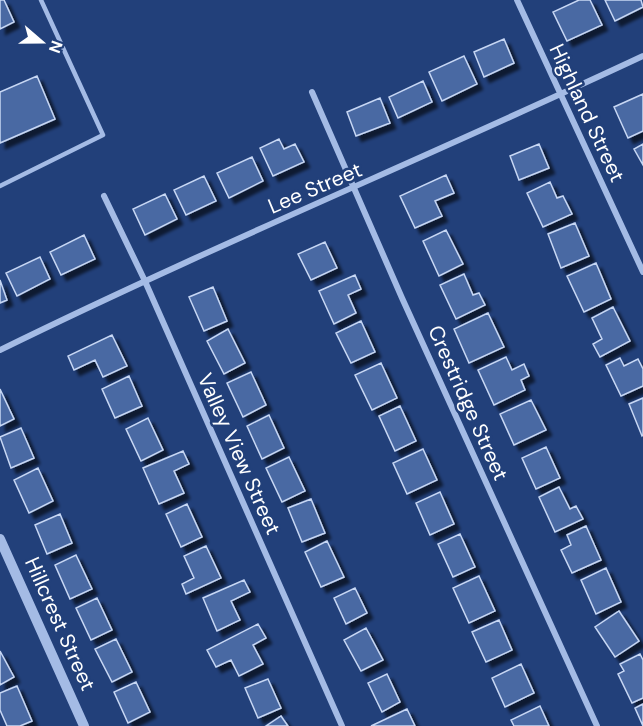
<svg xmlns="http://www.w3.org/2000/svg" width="643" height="726" font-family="'DM Sans',sans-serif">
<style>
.building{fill:#4a69a3;stroke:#c7d7f4;stroke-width:1.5;filter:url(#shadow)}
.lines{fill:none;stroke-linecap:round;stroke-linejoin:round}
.service{stroke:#a4bbe5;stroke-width:4.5}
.minor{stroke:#a4bbe5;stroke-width:6}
.tertiary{stroke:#a4bbe5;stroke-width:10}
.labels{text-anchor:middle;stroke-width:5;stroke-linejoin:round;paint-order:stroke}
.street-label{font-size:21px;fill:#fff;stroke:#22407a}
</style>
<defs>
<filter id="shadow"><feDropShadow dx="5.5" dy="5.5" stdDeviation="1.5" flood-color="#0009"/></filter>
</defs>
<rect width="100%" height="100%" fill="#22407a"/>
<path class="building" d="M 0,0 L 4,0 L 14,22 L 0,29 Z
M 579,0 L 590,0 L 602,25 L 567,41 L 553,12 Z
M 605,0 L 641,0 L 643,7 L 615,21 Z
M 504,39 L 514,63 L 484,77 L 474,52 Z
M 464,56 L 477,84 L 442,101 L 429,72 Z
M 37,76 L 55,119 L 0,143 L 0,92 Z
M 423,81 L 432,102 L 398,118 L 389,97 Z
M 643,94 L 643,131 L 628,138 L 614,107 Z
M 380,98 L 390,123 L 356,136 L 347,112 Z
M 279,139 L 284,149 L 295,144 L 304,162 L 273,176 L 260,148 Z
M 539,144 L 549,168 L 519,180 L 510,156 Z
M 643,144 L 643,165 L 634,149 Z
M 252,157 L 263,181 L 229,198 L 217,173 Z
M 446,175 L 454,193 L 435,201 L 442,216 L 415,228 L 400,196 Z
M 204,176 L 216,201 L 186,215 L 174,190 Z
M 550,182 L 557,198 L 563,196 L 572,214 L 543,227 L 527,193 Z
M 165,194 L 177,219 L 145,235 L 133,209 Z
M 575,223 L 589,256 L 561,268 L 548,234 Z
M 446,230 L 463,264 L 439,276 L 423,241 Z
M 84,235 L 95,259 L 61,275 L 50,252 Z
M 325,242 L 337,268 L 311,280 L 298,254 Z
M 40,257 L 50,279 L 17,296 L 6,273 Z
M 596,263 L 611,299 L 584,312 L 567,276 Z
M 464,274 L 473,295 L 479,293 L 485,305 L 456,319 L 440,285 Z
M 355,275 L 361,289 L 348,295 L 356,313 L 334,324 L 319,291 Z
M 0,280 L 7,300 L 0,303 Z
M 213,287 L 227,321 L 204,331 L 189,297 Z
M 613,307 L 630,341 L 600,357 L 593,344 L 602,339 L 592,318 Z
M 488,313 L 504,347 L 469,363 L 454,329 Z
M 361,321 L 375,352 L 351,363 L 336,333 Z
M 228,329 L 245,363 L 224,374 L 207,341 Z
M 112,335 L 127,366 L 103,377 L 95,360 L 74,370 L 68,356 Z
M 506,357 L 512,370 L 524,364 L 529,376 L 521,380 L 525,390 L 494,405 L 478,370 Z
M 620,358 L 624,366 L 638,359 L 643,369 L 643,386 L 621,396 L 606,365 Z
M 381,363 L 397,398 L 372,410 L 355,375 Z
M 251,372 L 266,405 L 243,417 L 227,383 Z
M 129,376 L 142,406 L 115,418 L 102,389 Z
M 0,389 L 14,419 L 0,426 Z
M 643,398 L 643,435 L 642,436 L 629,404 Z
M 531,400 L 546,430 L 514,445 L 500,414 Z
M 400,406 L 416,441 L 395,451 L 379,416 Z
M 269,415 L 284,448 L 262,459 L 247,426 Z
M 148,418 L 163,450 L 141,461 L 126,429 Z
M 21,428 L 34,458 L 11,468 L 0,437 Z
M 546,447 L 560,478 L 536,489 L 522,458 Z
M 423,449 L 437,480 L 407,494 L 393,463 Z
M 183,451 L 189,464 L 174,471 L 184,493 L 159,504 L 143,468 Z
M 289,457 L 305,491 L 282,502 L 266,468 Z
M 38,468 L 53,501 L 29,513 L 14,480 Z
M 559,487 L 570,509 L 576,506 L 583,519 L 555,532 L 539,497 Z
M 440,492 L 454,524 L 430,535 L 416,503 Z
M 311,499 L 325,533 L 302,542 L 288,508 Z
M 187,504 L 202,537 L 181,547 L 166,514 Z
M 60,514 L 72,543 L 47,554 L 35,525 Z
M 586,526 L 601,560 L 572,573 L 561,550 L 571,545 L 567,535 Z
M 460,534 L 475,567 L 453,577 L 438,544 Z
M 327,541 L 344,577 L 321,587 L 305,552 Z
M 206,546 L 221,578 L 186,594 L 182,584 L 194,578 L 184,556 Z
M 76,555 L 92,589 L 70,599 L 55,565 Z
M 606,568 L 621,602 L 596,614 L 581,580 Z
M 479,576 L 495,611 L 469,623 L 453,588 Z
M 244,580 L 250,592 L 231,601 L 240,620 L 217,631 L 203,598 Z
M 355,588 L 367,613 L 346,624 L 334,598 Z
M 97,598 L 112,630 L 91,640 L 76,608 Z
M 619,611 L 639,641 L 615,657 L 595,627 Z
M 499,620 L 512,650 L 486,662 L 472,632 Z
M 258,624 L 266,638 L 253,645 L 263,664 L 239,676 L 231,660 L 216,667 L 207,650 Z
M 366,628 L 383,660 L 361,671 L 344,640 Z
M 116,639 L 132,672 L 112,682 L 95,649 Z
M 0,651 L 14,677 L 0,685 Z
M 640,654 L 643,660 L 643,698 L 632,703 L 618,674 L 624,671 L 620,664 Z
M 521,664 L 534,693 L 505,707 L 492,678 Z
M 387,674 L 400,702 L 382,712 L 368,683 Z
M 268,679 L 281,708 L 258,718 L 245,688 Z
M 136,682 L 150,712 L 128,723 L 114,692 Z
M 17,686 L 32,721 L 20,726 L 7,726 L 0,710 L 0,693 Z
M 643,704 L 643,726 L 635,708 Z
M 540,706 L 549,726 L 514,726 L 511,720 Z
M 407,709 L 415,726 L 371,726 Z
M 281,716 L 288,726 L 266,726 Z"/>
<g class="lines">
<path class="service" d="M 0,186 L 103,135 L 41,0"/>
<path class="minor" d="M 517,0 L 643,272
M 312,92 L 402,298 L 597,726
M 104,196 L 144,279 L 342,726
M 0,350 C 212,246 430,156 643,56"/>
<path class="tertiary" d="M 0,539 L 84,726"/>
</g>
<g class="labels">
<g class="street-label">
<text transform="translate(587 113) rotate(65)" y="7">Highland Street</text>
<text transform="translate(315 188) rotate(-23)" y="7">Lee Street</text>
<text transform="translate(468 403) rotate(66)" y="7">Crestridge Street</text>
<text transform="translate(239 454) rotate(66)" y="7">Valley View Street</text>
<text transform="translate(60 624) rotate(66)" y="7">Hillcrest Street</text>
</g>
</g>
<g transform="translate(42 42) rotate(110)" stroke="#22407a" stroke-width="4.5" paint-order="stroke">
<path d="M0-4.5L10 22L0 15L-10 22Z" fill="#ffffff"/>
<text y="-9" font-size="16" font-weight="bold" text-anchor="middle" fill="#ffffff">N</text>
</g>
</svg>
